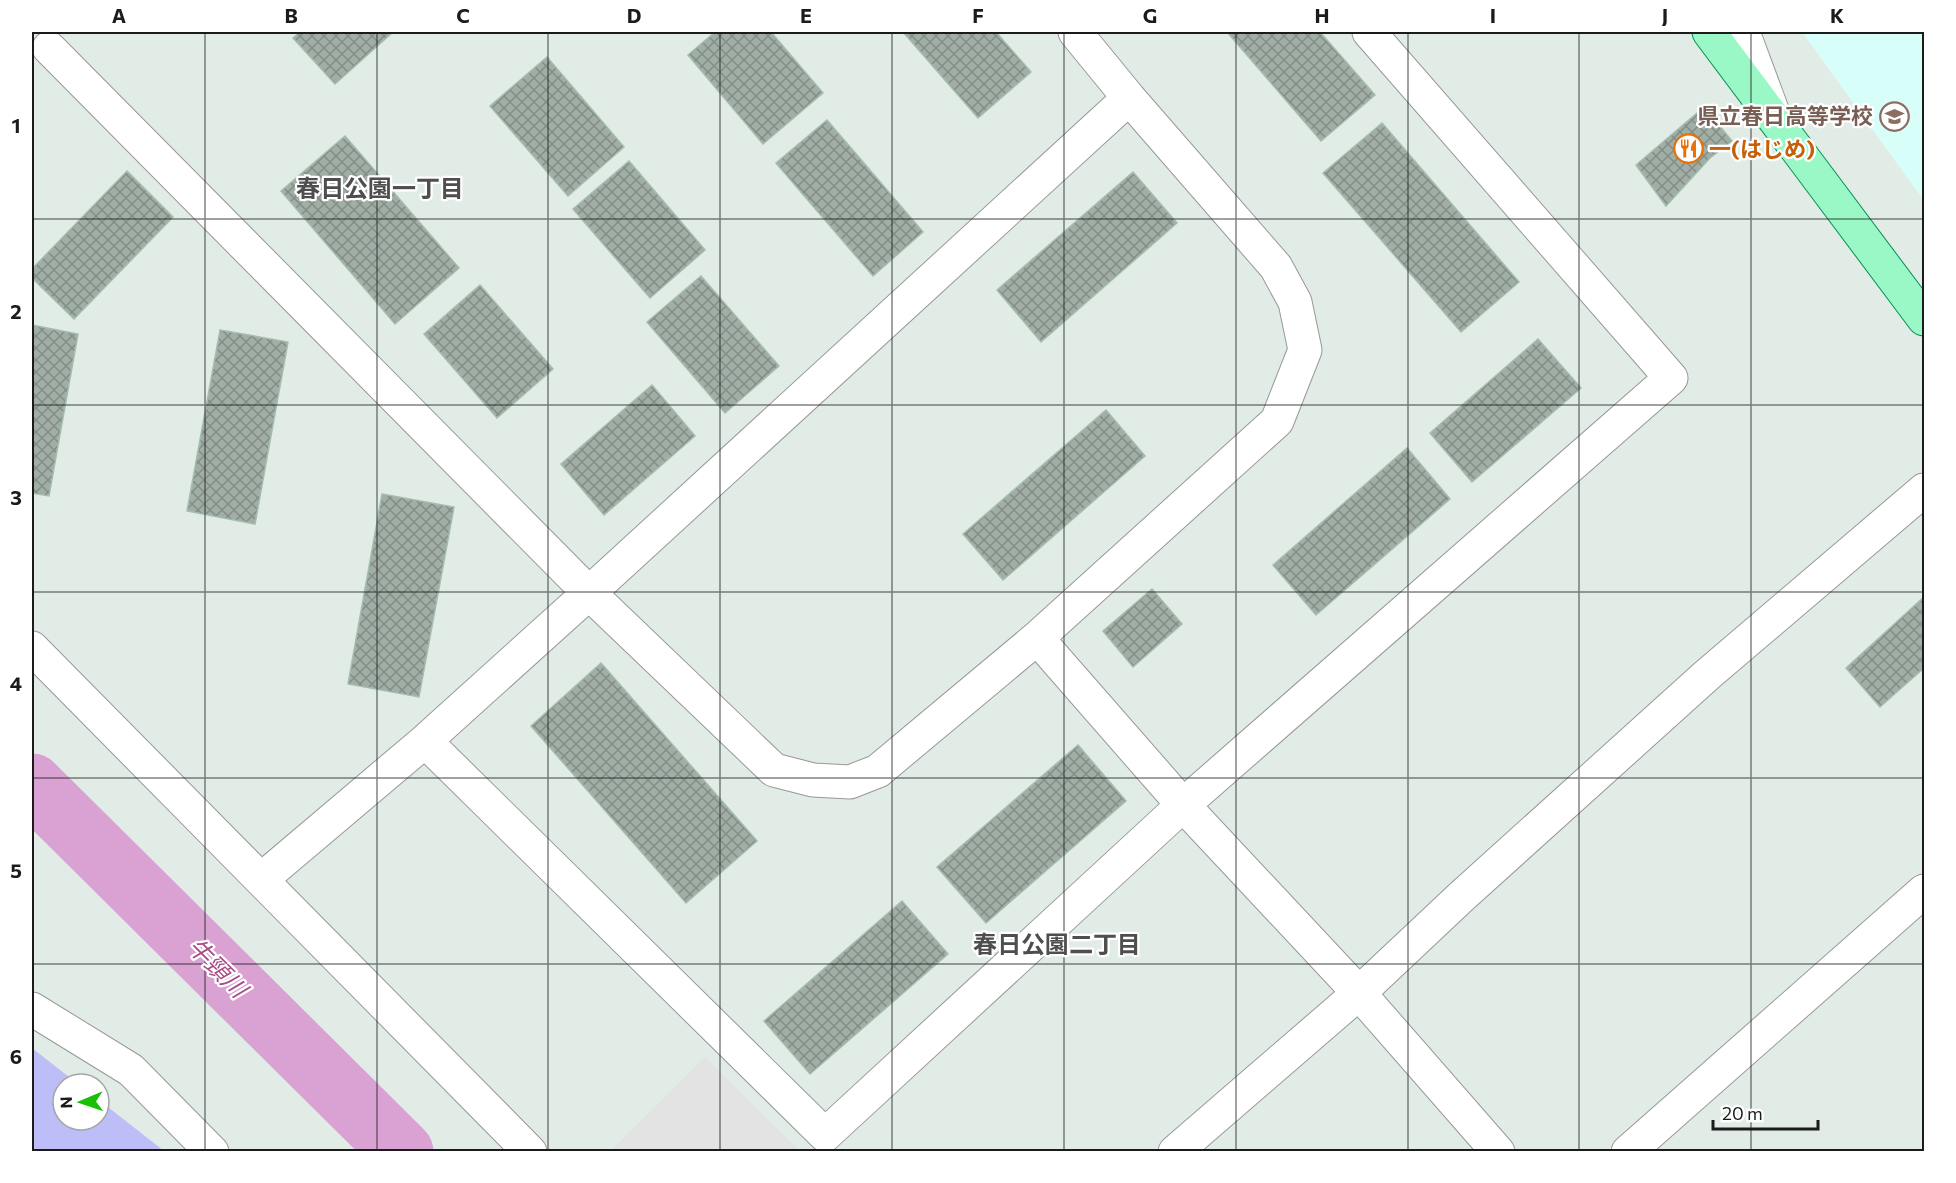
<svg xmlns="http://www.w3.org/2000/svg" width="1956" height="1183" font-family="Commissioner,'Noto Sans JP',sans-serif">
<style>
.education{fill:#d8fefa}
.park{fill:#bdbef7}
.parking{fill:#e3e3e3}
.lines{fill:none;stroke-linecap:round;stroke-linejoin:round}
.river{stroke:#d9a2d2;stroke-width:63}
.building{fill:url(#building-cross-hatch);stroke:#a4bdac;stroke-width:1.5}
.minor-casing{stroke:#989898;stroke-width:35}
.major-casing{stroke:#058d53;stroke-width:35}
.minor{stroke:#fff;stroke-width:33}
.major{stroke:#9af8c6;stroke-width:33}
.grid{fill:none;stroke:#1b1b1b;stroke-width:1.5;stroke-opacity:0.55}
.labels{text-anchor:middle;stroke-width:4.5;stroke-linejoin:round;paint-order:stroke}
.education-label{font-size:22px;font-weight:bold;fill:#785e54;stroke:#fff;text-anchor:end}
.food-label{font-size:22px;font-weight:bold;fill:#c56008;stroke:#fff;text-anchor:start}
.neighbourhood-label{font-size:24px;font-weight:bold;fill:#4e4e4e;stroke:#fff}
.water-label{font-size:24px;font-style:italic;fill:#a64c82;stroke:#fff}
.neatline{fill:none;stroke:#1b1b1b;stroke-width:2}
.grid-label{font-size:20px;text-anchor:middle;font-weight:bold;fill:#1b1b1b}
</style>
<defs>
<pattern id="building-cross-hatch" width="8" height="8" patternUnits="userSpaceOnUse" patternTransform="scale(1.5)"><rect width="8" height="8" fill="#a0aea5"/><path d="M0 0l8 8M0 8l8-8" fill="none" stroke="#828d86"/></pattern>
</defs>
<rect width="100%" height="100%" fill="#e1ece7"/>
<path class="education" d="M 1802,32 L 1924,32 L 1924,201 Z"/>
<path class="park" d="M 32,1048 L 78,1084 L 63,1084 L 63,1120 L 99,1120 L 99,1100 L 164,1151 L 32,1151 Z"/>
<path class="parking" d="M 705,1057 L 800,1151 L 610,1151 Z"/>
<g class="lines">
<path class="river" d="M 32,785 L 402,1152"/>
</g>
<path class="building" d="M 300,32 L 393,32 L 335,84 L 293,38 Z
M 715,32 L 771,32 L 823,93 L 763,144 L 688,55 Z
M 903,32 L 996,32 L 1031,72 L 978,118 Z
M 1227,32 L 1320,32 L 1375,95 L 1321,141 Z
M 547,57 L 624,147 L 568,196 L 490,106 Z
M 1704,107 L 1732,141 L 1710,158 L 1666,206 L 1636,165 Z
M 827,120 L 923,232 L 873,276 L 776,163 Z
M 1382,123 L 1519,282 L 1461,332 L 1323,173 Z
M 345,136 L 459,268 L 395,324 L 281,191 Z
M 629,161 L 705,250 L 650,298 L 573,209 Z
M 127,171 L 173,217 L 74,319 L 32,278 L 32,269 Z
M 1133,172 L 1177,223 L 1041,342 L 997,290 Z
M 701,276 L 779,366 L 725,413 L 647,322 Z
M 480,285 L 553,369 L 497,418 L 424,334 Z
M 32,325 L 78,334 L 49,496 L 32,493 Z
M 220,330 L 288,342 L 255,524 L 187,511 Z
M 1538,339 L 1581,388 L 1472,482 L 1430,433 Z
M 652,385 L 695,436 L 604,515 L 561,464 Z
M 1106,410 L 1145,456 L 1003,580 L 963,534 Z
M 1407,448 L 1450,499 L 1316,615 L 1273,565 Z
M 382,494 L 454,507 L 419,697 L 348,684 Z
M 1152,589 L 1182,624 L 1133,667 L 1103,631 Z
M 1924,597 L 1924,668 L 1880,707 L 1846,668 Z
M 601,663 L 757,841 L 686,903 L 531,726 Z
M 1078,745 L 1126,801 L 986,923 L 937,867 Z
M 902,901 L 948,954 L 810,1074 L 764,1021 Z"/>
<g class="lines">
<defs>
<path id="minor" d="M 1743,32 L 1772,110
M 49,48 L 589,593 L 774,770 L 813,780 L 850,782 L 878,771 L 1037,638 L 1277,421 L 1305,350 L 1295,302 L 1276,267 L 1129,98 L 1075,32
M 1037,638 L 1183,805 L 1359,993 L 1498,1152
M 32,648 L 530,1152
M 425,741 L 825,1135 L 1183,805 L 1671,378 L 1369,32
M 262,879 L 425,741 L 589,593 L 1129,98
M 32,1009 L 131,1070 L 212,1152
M 1175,1152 L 1359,993 L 1461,897 L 1707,675 L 1924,490
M 1628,1152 L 1924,891"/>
<path id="major" d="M 1709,32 L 1924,319"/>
</defs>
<use href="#minor" class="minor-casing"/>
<use href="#major" class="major-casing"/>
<use href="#minor" class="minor"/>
<use href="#major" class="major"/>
</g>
<path class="grid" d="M 205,32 L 205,1152M 377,32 L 377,1152M 548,32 L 548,1152M 720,32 L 720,1152M 892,32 L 892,1152M 1064,32 L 1064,1152M 1236,32 L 1236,1152M 1408,32 L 1408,1152M 1579,32 L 1579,1152M 1751,32 L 1751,1152M 32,219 L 1924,219M 32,405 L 1924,405M 32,592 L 1924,592M 32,778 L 1924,778M 32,964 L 1924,964"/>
<defs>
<symbol id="school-ring" viewBox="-11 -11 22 22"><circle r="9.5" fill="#fff" stroke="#8d6e63" stroke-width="1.5"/><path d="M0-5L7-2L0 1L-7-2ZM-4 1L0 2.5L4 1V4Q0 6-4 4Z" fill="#8d6e63"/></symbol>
<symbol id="restaurant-ring" viewBox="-11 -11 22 22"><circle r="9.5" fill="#fff" stroke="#e8710a" stroke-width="1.5"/><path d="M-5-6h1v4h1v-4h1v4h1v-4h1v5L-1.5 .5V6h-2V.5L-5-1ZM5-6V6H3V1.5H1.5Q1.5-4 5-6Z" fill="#e8710a"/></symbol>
</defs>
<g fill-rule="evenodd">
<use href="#school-ring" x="1878" y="100" width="33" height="33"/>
<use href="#restaurant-ring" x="1672" y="132" width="33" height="33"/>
</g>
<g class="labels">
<g class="education-label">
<text x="1873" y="124">県立春日高等学校</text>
</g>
<g class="food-label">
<text x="1709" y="157">一(はじめ)</text>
</g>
<g class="neighbourhood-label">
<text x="380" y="197">春日公園一丁目</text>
<text x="1057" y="953">春日公園二丁目</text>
</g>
<g class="water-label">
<text transform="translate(217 968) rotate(45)" y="8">牛頸川</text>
</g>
</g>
<rect width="1956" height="1183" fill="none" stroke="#ffffff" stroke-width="66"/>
<g transform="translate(81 1102) rotate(268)"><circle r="28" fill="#ffffff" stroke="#a4a4a4" stroke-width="1.5"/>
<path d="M0-4.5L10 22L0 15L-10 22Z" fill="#19c007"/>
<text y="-9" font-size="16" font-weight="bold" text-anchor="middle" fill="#1b1b1b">N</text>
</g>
<path d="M1713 1120v9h105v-9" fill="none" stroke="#1b1b1b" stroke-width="3"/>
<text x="1722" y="1120" font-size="18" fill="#1b1b1b" stroke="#ffffff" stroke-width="4.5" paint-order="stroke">20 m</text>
<rect x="33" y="33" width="1890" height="1117" class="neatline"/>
<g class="grid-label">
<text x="119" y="23">A</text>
<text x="291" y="23">B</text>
<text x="463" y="23">C</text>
<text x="634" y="23">D</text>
<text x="806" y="23">E</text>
<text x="978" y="23">F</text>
<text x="1150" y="23">G</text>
<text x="1322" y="23">H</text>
<text x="1493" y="23">I</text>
<text x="1665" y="23">J</text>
<text x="1837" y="23">K</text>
<text x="16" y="133">1</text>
<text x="16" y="319">2</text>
<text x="16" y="505">3</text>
<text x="16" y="691">4</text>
<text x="16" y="878">5</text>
<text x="16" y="1064">6</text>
</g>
</svg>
